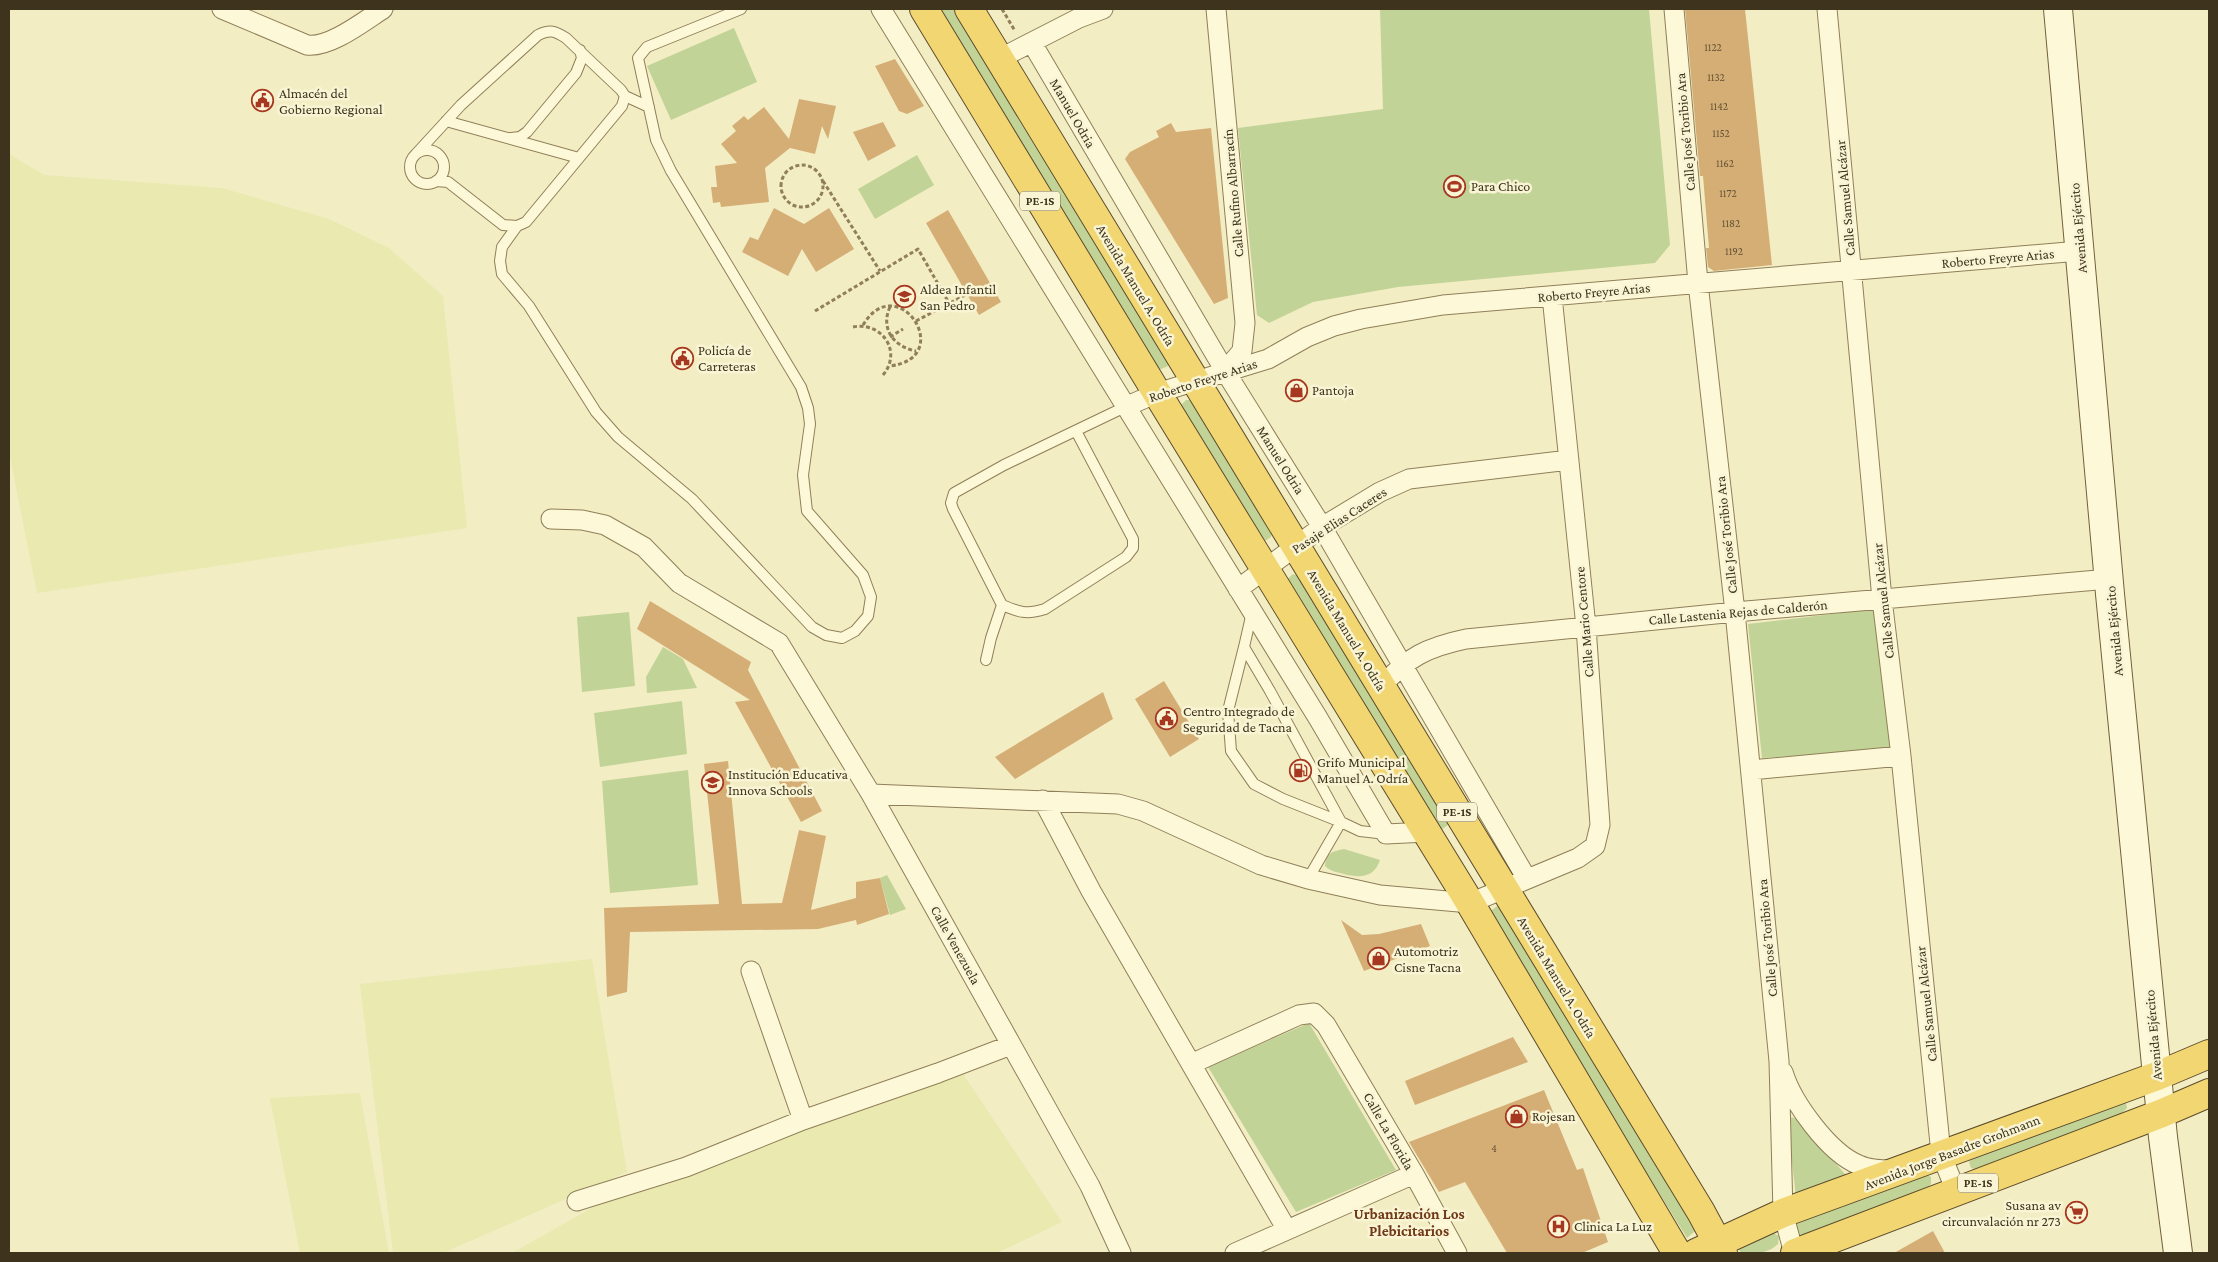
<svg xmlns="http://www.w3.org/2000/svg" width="2218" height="1262" font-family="'Crimson Pro',serif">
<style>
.farmland{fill:#e9e9b0}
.green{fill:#c1d396}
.building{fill:#d5ae76}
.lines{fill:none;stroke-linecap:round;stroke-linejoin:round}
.service-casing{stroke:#907f58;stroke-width:12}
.minor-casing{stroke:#907f58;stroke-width:21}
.secondary-casing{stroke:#72603b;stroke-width:30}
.trunk-casing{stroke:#5d4c2c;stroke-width:30}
.path{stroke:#907f58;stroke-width:3;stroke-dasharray:4 2.5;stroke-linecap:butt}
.service{stroke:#fcf8d8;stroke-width:10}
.minor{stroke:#fcf8d8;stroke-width:19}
.secondary{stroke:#fcf8d8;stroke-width:28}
.trunk{stroke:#f2d672;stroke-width:28}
.labels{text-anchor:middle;stroke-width:5;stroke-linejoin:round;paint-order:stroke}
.number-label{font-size:11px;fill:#645233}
.shield{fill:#f9f5d4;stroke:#766d54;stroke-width:1}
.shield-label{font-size:12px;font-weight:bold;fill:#3e331d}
.poi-label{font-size:14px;fill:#3e331d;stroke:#f9f5d4;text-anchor:start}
.street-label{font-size:14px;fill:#3e331d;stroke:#f9f5d4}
.neighbourhood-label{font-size:15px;font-weight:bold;fill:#703918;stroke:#f9f5d4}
</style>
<rect width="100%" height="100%" fill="#f3edc4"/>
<path class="farmland" d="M 9,154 L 44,175 L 222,188 L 329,219 L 389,248 L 443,296 L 467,528 L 37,593 L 9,452 Z
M 592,959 L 627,1172 L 443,1253 L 393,1253 L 360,984 Z
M 959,1068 L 1062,1222 L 997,1253 L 512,1253 L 638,1182 Z
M 360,1093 L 389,1253 L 300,1253 L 270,1098 Z"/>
<path class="green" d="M 933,9 L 957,9 L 1170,357 L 1168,366 L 1159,370 L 1152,369 Z
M 1380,9 L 1649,9 L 1670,245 L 1655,263 L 1398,287 L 1313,302 L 1269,323 L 1257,315 L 1238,128 L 1383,109 Z
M 734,28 L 757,82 L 671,120 L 647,66 Z
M 917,155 L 934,185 L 875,219 L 858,189 Z
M 1186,400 L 1192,400 L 1272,531 L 1271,537 L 1262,543 L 1179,407 Z
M 1293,574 L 1298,576 L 1452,822 L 1441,830 L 1283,583 Z
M 1874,609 L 1891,749 L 1762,758 L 1748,624 Z
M 629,612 L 635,686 L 582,692 L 577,617 Z
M 663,647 L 683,659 L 697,688 L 647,693 L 646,677 Z
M 682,701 L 687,754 L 600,767 L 594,713 Z
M 688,770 L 698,885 L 610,893 L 602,781 Z
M 1344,849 L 1380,860 C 1374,878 1360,878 1344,874 C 1336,872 1330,871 1325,866 C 1326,853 1333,851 1344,849 Z
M 887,875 L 906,909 L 890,915 L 880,878 Z
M 1499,905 L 1700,1227 L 1687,1238 L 1486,914 Z
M 1309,1023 L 1396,1170 L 1296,1212 L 1208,1067 Z
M 2119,1101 L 2126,1103 L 2127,1108 L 2120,1115 L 1981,1171 L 1971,1168 L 1969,1162 L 1975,1155 Z
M 1787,1117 L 1796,1118 L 1845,1174 L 1845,1178 L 1796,1197 Z
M 1926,1174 L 1931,1177 L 1931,1184 L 1926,1189 L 1805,1236 L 1798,1234 L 1794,1227 L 1799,1221 Z
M 1773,1233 L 1779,1236 L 1778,1244 C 1768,1254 1755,1253 1741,1253 L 1739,1250 L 1741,1243 Z"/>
<path class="building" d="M 1685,9 L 1745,9 L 1772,265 L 1714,271 L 1708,267 L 1706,248 L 1709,248 L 1703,176 L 1700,176 Z
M 895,59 L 924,106 L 907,114 L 899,111 L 875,66 Z
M 799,99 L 836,106 L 828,139 L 822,126 L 815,154 L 790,148 L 765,168 L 769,202 L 721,207 L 720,202 L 713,203 L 711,187 L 717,187 L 715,166 L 737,163 L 721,144 L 736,131 L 732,126 L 744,116 L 748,120 L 764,107 L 789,139 Z
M 883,122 L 896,146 L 868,161 L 853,132 Z
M 1171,123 L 1176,132 L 1211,128 L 1228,298 L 1214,304 L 1125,159 L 1130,152 L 1159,137 L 1156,131 Z
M 774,208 L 804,224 L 829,208 L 854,249 L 816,272 L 802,249 L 788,276 L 742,252 L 750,237 L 758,240 Z
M 948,210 L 1001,302 L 979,315 L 926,223 Z
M 650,601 L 751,662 L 748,670 L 822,811 L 801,822 L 735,702 L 750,700 L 637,629 Z
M 1164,681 L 1199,739 L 1170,757 L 1135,699 Z
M 1103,692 L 1113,719 L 1015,779 L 995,757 Z
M 728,761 L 742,904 L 782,903 L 799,830 L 826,836 L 811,910 L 856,898 L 856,882 L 880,878 L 889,914 L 857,925 L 856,920 L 818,929 L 630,932 L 627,992 L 607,997 L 604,908 L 719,904 L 704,764 Z
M 1341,920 L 1362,935 L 1379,934 L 1421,924 L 1430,946 L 1364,971 Z
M 1513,1037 L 1528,1062 L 1415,1105 L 1405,1081 Z
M 1544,1090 L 1577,1170 L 1583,1168 L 1608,1242 L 1582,1253 L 1507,1253 L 1465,1182 L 1439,1192 L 1409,1142 Z
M 1933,1231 L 1945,1253 L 1894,1253 Z"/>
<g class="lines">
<defs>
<path id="service" d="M 625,96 L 649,107
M 446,121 L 579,158
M 511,138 L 520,137 L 527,132 L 576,73 L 582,58 L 580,50
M410 167a17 17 0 1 1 34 0a17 17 0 1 1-34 0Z
M 416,154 L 461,105 L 538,35 C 550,29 555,31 566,38 L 621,90 L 625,96 L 622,106 L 526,222 L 517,226 L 503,225 L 448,182 L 436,181
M 517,226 L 502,247 L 500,261 L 502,274 L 529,306 L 596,412 L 618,437 L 692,499 L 812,627 L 826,635 L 842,638 L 855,631 L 868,616 L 871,597 L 863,575 L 807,511 L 803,475 L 810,424 L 808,408 L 801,387 L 671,171 L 656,140 L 638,58 L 647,47 L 741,9
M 1076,431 L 1133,539 L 1133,548 L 1126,557 L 1045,609 C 1026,615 1019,612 1002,605 L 953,509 L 951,503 L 954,493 L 1004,465 L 1125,407
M 1252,612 L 1244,647 L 1270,691 L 1341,822 L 1360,831 L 1386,834
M 1244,647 L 1228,711 L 1231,751 L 1254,784 L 1283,799 L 1341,822 L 1308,879
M 986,660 L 991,638 L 1002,605"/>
<path id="minor" d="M 222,9 L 307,45 C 330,48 364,21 383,9
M 881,9 L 1318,718 L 1386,834 L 1427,832
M 1216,9 L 1245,323 L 1242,351 L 1225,371
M 1674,9 L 1698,283 L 1735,612 L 1779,1061 L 1783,1213 L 1794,1253
M 1827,9 L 1882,599 L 1901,756 L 1941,1154 L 1956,1191
M 1032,43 L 1225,371 L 1322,527 L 1527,879
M 999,59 L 1079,18 L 1103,9
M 1125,407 L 1157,393 L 1268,359 L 1307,337 L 1334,326 L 1361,319 L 1443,305 L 2080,251
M 551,519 L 582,520 L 605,525 L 644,547 L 679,583 L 779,643 L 871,794 L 1003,1030 L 1090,1186 L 1121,1253
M 1238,589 L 1322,527 L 1380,492 L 1409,479 L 1569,460
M 1381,687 C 1407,657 1428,647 1466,639 L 1735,612 L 2109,579
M 1751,770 L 1901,756
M 871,794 L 1118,804 L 1143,811 L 1261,865 L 1308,879 L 1380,895 L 1470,903 L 1578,858 L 1595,846 L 1600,825 L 1586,627 L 1552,296
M 1043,800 L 1091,891 L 1287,1230
M 751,971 L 803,1120
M 1191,1064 L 1299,1015 L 1314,1013 L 1326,1025 L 1414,1174 L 1457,1253
M 1783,1072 C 1792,1102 1829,1153 1859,1165 C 1869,1170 1882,1170 1893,1170
M 577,1201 L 686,1167 L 803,1120 L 938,1073 L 1011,1045
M 1235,1253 L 1414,1174"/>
<path id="secondary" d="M 2058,9 L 2110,594 L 2163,1137 L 2178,1253"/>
<path id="trunk" d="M 924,9 L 1157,393 L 1470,903 L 1677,1253
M 969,9 L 1701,1212 L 1723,1253
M 1696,1253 L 1783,1213 L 2157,1076 L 2209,1054
M 1795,1253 L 2160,1114 L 2209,1093"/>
</defs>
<use href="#service" class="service-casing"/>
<use href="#minor" class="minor-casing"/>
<use href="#secondary" class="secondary-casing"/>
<use href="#trunk" class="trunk-casing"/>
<path class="path" d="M 1002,9 L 1015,31
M781 186a21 21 0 1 1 42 0a21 21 0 1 1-42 0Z
M 823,181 L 880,271
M 890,307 C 880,329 894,347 916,351
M 815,311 L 918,249 L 949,303
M 916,321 L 967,294
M 863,325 C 898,267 958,359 889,366
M 853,327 C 881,321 903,351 883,375
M 890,337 L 903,329"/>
<use href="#service" class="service"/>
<use href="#minor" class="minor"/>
<use href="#secondary" class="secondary"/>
<use href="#trunk" class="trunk"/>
</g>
<defs>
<symbol id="civic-ring" viewBox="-11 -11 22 22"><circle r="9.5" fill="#f9f5d4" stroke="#a63721" stroke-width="1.5"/><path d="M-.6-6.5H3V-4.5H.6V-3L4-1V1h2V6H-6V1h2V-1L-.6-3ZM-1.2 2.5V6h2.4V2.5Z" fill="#a63721"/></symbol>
<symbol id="stadium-ring" viewBox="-11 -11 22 22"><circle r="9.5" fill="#f9f5d4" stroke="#a63721" stroke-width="1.5"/><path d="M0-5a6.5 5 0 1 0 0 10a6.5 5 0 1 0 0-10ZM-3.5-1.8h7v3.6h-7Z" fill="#a63721"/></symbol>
<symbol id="school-ring" viewBox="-11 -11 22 22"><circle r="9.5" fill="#f9f5d4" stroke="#a63721" stroke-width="1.5"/><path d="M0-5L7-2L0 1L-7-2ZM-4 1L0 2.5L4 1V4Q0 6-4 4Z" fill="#a63721"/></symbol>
<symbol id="shop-ring" viewBox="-11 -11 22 22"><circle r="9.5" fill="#f9f5d4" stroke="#a63721" stroke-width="1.5"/><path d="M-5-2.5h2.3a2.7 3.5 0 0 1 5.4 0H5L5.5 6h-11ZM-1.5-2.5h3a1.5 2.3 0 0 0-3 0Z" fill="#a63721"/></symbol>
<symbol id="fuel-ring" viewBox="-11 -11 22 22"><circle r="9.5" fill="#f9f5d4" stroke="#a63721" stroke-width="1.5"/><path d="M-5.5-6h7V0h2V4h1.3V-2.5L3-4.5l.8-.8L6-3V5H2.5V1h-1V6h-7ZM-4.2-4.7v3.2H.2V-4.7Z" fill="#a63721"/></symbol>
<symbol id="supermarket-ring" viewBox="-11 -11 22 22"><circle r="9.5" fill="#f9f5d4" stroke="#a63721" stroke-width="1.5"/><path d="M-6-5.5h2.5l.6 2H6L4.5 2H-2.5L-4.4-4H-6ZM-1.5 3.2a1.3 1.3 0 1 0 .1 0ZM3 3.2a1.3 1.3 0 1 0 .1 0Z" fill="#a63721"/></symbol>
<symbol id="hospital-ring" viewBox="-11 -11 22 22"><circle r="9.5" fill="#f9f5d4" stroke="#a63721" stroke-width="1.5"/><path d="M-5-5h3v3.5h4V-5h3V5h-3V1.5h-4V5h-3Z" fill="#a63721"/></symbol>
</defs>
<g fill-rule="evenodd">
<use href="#civic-ring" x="250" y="88" width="25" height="25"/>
<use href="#stadium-ring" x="1442" y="174" width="25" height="25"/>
<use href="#school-ring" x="892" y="284" width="25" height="25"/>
<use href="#civic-ring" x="670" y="346" width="25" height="25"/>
<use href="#shop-ring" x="1284" y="378" width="25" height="25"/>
<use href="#civic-ring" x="1154" y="706" width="25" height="25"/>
<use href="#fuel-ring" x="1288" y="758" width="25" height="25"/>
<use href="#school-ring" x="700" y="770" width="25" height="25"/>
<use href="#shop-ring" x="1366" y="946" width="25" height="25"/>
<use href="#shop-ring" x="1504" y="1104" width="25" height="25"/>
<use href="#supermarket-ring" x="2064" y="1200" width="25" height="25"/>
<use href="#hospital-ring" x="1546" y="1214" width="25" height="25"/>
</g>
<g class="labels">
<g class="number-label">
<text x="1713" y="51">1122</text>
<text x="1716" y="81">1132</text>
<text x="1719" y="110">1142</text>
<text x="1721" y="137">1152</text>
<text x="1725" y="167">1162</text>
<text x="1728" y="197">1172</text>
<text x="1731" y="227">1182</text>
<text x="1734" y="255">1192</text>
<text x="1494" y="1152">4</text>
</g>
<g class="shield">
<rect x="1020" y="191.5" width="40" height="19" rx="4"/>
<rect x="1437" y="802.5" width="40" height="19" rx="4"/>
<rect x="1958" y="1173.5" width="40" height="19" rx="4"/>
</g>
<g class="shield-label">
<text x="1040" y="205">PE-1S</text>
<text x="1457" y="816">PE-1S</text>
<text x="1978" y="1187">PE-1S</text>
</g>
<g class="poi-label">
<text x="279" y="98">Almacén del<tspan x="279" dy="16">Gobierno Regional</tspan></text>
<text x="1471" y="191">Para Chico</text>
<text x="920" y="294">Aldea Infantil<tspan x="920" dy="16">San Pedro</tspan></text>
<text x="698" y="355">Policía de<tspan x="698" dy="16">Carreteras</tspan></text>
<text x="1312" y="395">Pantoja</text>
<text x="1183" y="716">Centro Integrado de<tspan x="1183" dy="16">Seguridad de Tacna</tspan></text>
<text x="1317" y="767">Grifo Municipal<tspan x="1317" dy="16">Manuel A. Odría</tspan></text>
<text x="728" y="779">Institución Educativa<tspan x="728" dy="16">Innova Schools</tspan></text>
<text x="1394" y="956">Automotriz<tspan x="1394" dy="16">Cisne Tacna</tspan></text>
<text x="1532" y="1121">Rojesan</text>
<text x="2061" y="1210" text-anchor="end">Susana av<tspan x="2061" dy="16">circunvalación nr 273</tspan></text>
<text x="1574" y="1231">Clinica La Luz</text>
</g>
<g class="street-label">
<text transform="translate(1073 113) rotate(60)" y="5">Manuel Odria</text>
<text transform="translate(1685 132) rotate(-95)" y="5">Calle José Toribio Ara</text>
<text transform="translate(1233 193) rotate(-95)" y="5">Calle Rufino Albarracín</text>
<text transform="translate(1845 198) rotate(-95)" y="5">Calle Samuel Alcázar</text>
<text transform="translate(2078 228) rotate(-95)" y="5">Avenida Ejército</text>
<text transform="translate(1998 258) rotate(-5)" y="5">Roberto Freyre Arias</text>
<text transform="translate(1136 285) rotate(59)" y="5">Avenida Manuel A. Odría</text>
<text transform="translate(1594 292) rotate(-5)" y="5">Roberto Freyre Arias</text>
<text transform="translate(1203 380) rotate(-18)" y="5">Roberto Freyre Arias</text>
<text transform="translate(1281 460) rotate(58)" y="5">Manuel Odria</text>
<text transform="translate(1339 520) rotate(-33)" y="5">Pasaje Elias Caceres</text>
<text transform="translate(1726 535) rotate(-96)" y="5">Calle José Toribio Ara</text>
<text transform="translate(1883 601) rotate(-96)" y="5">Calle Samuel Alcázar</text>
<text transform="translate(1738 612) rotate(-5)" y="5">Calle Lastenia Rejas de Calderón</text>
<text transform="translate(1584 622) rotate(-95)" y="5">Calle Mario Centore</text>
<text transform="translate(1347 630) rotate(59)" y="5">Avenida Manuel A. Odría</text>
<text transform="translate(2114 631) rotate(-95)" y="5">Avenida Ejército</text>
<text transform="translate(1767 938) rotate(-95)" y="5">Calle José Toribio Ara</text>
<text transform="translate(956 945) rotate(61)" y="5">Calle Venezuela</text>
<text transform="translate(1557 977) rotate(59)" y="5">Avenida Manuel A. Odría</text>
<text transform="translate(1926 1004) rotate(-96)" y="5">Calle Samuel Alcázar</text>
<text transform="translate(2153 1035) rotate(-95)" y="5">Avenida Ejército</text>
<text transform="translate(1389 1131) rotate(60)" y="5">Calle La Florida</text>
<text transform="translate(1952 1152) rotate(-21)" y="5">Avenida Jorge Basadre Grohmann</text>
</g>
<g class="neighbourhood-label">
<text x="1409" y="1219">Urbanización Los<tspan x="1409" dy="17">Plebicitarios</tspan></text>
</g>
</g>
<rect width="2218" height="1262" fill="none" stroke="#3e331d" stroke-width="20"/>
</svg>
